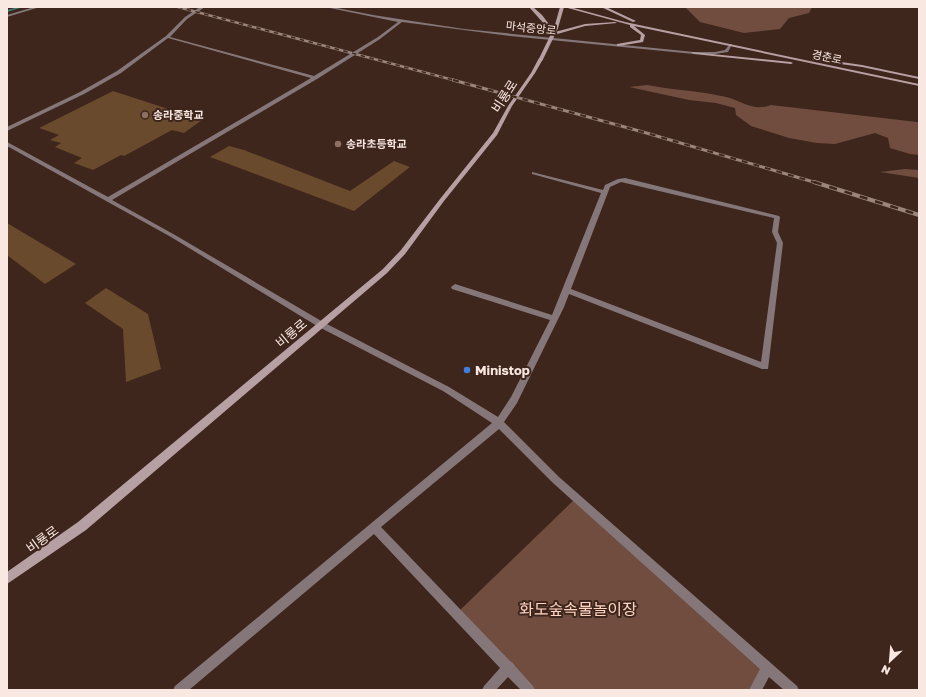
<svg xmlns="http://www.w3.org/2000/svg" width="926" height="697" font-family="'Golos Text','Noto Sans KR',sans-serif">
<style>
.green{fill:#704d3f}
.lines{fill:none;stroke-linecap:round;stroke-linejoin:round}
.stream{fill:#447e7e;fill-rule:evenodd}
.building{fill:#6a4a2c}
.street{fill:#857779;fill-rule:evenodd}
.secondary{fill:#b7a0a4;fill-rule:evenodd}
.rail-far2-casing{stroke:#9a857d;stroke-width:2.5}
.rail-far1-casing{stroke:#9a857d;stroke-width:3}
.rail-casing{stroke:#9a857d;stroke-width:4}
.rail-far2{stroke:#3e261c;stroke-width:1.5;stroke-dasharray:4.5;stroke-linecap:butt}
.rail-far1{stroke:#3e261c;stroke-width:2;stroke-dasharray:6;stroke-linecap:butt}
.rail{stroke:#3e261c;stroke-width:2.5;stroke-dasharray:8;stroke-linecap:butt}
.secondary-bridge{stroke:#b7a0a4;stroke-width:4}
.education-dot{fill:#8d6e63;stroke:#3e261c;stroke-width:1.5}
.shop-dot{fill:#3f7fe0;stroke:#3e261c;stroke-width:1.5}
.labels{text-anchor:middle;stroke-width:4;stroke-linejoin:round;paint-order:stroke}
.far-street-label{font-size:11px;fill:#f9e8e2;stroke:#3e261c}
.far-poi-label{font-size:11px;font-weight:bold;fill:#f9e8e2;stroke:#3e261c;text-anchor:start}
.street-label{font-size:13px;fill:#f9e8e2;stroke:#3e261c}
.poi-label{font-size:13px;font-weight:bold;fill:#f9e8e2;stroke:#3e261c;text-anchor:start}
.near-park-label{font-size:16px;fill:#fed3c1;stroke:#3e261c}
</style>
<rect width="100%" height="100%" fill="#3e261c"/>
<path class="green" d="M 685,7 L 812,7 L 809,13 L 789,18 L 780,29 L 744,33 L 700,22 Z
M 647,85 C 667,89 686,90 705,93 C 713,94 722,96 730,98 C 744,103 755,111 771,105 L 917,122 L 919,123 L 919,155 L 910,154 L 890,148 L 888,138 L 875,133 L 835,144 L 817,143 L 789,138 L 751,126 L 736,115 L 735,108 L 716,103 L 689,100 L 629,87 Z
M 905,169 L 919,170 L 919,178 L 880,172 Z
M 576,498 L 768,668 L 756,690 L 526,690 L 457,613 Z"/>
<g class="lines">
<path class="stream" d="M 19,7 L 23,7 L 7,12 L 7,10 Z"/>
</g>
<path class="building" d="M 113,91 L 202,120 L 184,133 L 172,130 L 124,156 L 121,155 L 93,170 L 74,163 L 82,158 L 55,147 L 61,143 L 50,140 L 59,135 L 39,128 Z
M 229,146 L 244,150 L 350,191 L 394,161 L 410,167 L 354,211 L 210,157 Z
M 7,223 L 76,264 L 45,284 L 7,255 Z
M 106,288 L 148,314 L 161,369 L 126,382 L 123,329 L 85,303 Z"/>
<g class="lines">
<path class="street" d="M 7,7 L 10,7 L 8,8 Z
M 34,7 L 40,7 L 7,17 L 7,15 Z
M 200,7 L 205,7 L 187,19 L 170,37 L 314,76 L 378,37 L 398,22 L 325,7 L 332,7 L 373,15 L 464,29 L 694,52 L 715,52 L 725,50 L 730,44 L 732,44 L 728,52 L 715,54 L 694,54 L 510,36 L 402,22 L 380,39 L 317,79 L 112,200 L 175,235 L 323,322 L 449,387 L 498,417 L 511,397 L 550,320 L 452,289 L 451,287 L 455,284 L 552,315 L 601,193 L 532,174 L 532,172 L 603,190 L 605,185 L 618,179 L 625,178 L 779,216 L 780,217 L 778,232 L 783,243 L 768,369 L 762,369 L 569,294 L 564,307 L 517,403 L 504,422 L 559,477 L 797,686 L 799,690 L 784,690 L 769,677 L 762,690 L 749,690 L 760,669 L 553,483 L 499,429 L 381,527 L 510,661 L 513,663 L 515,666 L 533,686 L 535,690 L 521,690 L 508,677 L 496,690 L 482,690 L 484,686 L 500,668 L 374,534 L 189,690 L 173,690 L 175,686 L 492,423 L 443,391 L 317,326 L 171,237 L 7,146 L 7,142 L 9,143 L 108,197 L 311,78 L 168,38 L 121,73 L 84,94 L 7,131 L 7,127 L 80,92 L 117,71 L 166,36 L 185,17 ZM 621,182 L 774,218 L 772,232 L 777,243 L 761,362 L 571,289 L 610,187 Z"/>
<path class="secondary" d="M 529,7 L 533,7 L 542,15 L 555,32 L 585,24 L 615,22 L 617,23 L 585,26 L 554,35 Z
M 560,7 L 564,7 L 558,28 L 556,29 L 554,28 Z
M 564,7 L 570,7 L 625,22 L 919,84 L 919,86 L 634,26 L 645,35 L 643,42 L 618,46 L 617,46 L 617,44 L 640,40 L 641,35 L 630,27 L 630,25 Z
M 601,7 L 606,7 L 636,21 L 633,22 Z
M 692,52 L 791,62 L 793,63 L 791,64 L 694,54 L 692,53 Z
M 539,58 L 543,59 L 535,73 L 512,106 L 497,135 L 444,201 L 405,254 L 387,273 L 86,530 L 7,584 L 7,572 L 78,522 L 383,269 L 401,250 L 440,199 L 493,133 L 508,106 L 531,73 Z
M 814,58 L 862,65 L 919,77 L 919,79 L 862,67 L 812,60 L 812,59 Z"/>
<defs>
<path id="rail-far2" d="M 178,7 L 457,81"/>
<path id="rail-far1" d="M 453,80 L 643,132 L 817,183"/>
<path id="rail" d="M 814,182 L 919,215"/>
</defs>
<use href="#rail-far2" class="rail-far2-casing"/>
<use href="#rail-far1" class="rail-far1-casing"/>
<use href="#rail" class="rail-casing"/>
<use href="#rail-far2" class="rail-far2"/>
<use href="#rail-far1" class="rail-far1"/>
<use href="#rail" class="rail"/>
<path class="secondary-bridge" d="M 541,59 L 556,28"/>
</g>
<g class="education-dot">
<circle cx="145" cy="115" r="4"/>
<circle cx="338" cy="144" r="4"/>
</g>
<circle class="shop-dot" cx="467" cy="370" r="4"/>
<g class="labels">
<g class="far-street-label">
<text transform="translate(531 28) rotate(6)" y="4">마석중앙로</text>
<text transform="translate(827 57) rotate(12)" y="4">경춘로</text>
</g>
<g class="far-poi-label">
<text x="153" y="119">송라중학교</text>
<text x="346" y="148">송라초등학교</text>
</g>
<g class="street-label">
<text transform="translate(504 96) rotate(-57)" y="5">비룡로</text>
<text transform="translate(291 333) rotate(-40)" y="5">비룡로</text>
<text transform="translate(42 539) rotate(-36)" y="5">비룡로</text>
</g>
<g class="poi-label">
<text x="475" y="375">Ministop</text>
</g>
<g class="near-park-label">
<text x="578" y="615">화도숲속물놀이장</text>
</g>
</g>
<rect width="926" height="697" fill="none" stroke="#f9e8e2" stroke-width="16"/>
<g transform="translate(890 661) rotate(206)" stroke="#3e261c" stroke-width="3" paint-order="stroke">
<path d="M0-3L7 15L0 10L-7 15Z" fill="#f9e8e2"/>
<text y="-6" font-size="11" font-weight="bold" text-anchor="middle" fill="#f9e8e2">N</text>
</g>
</svg>
